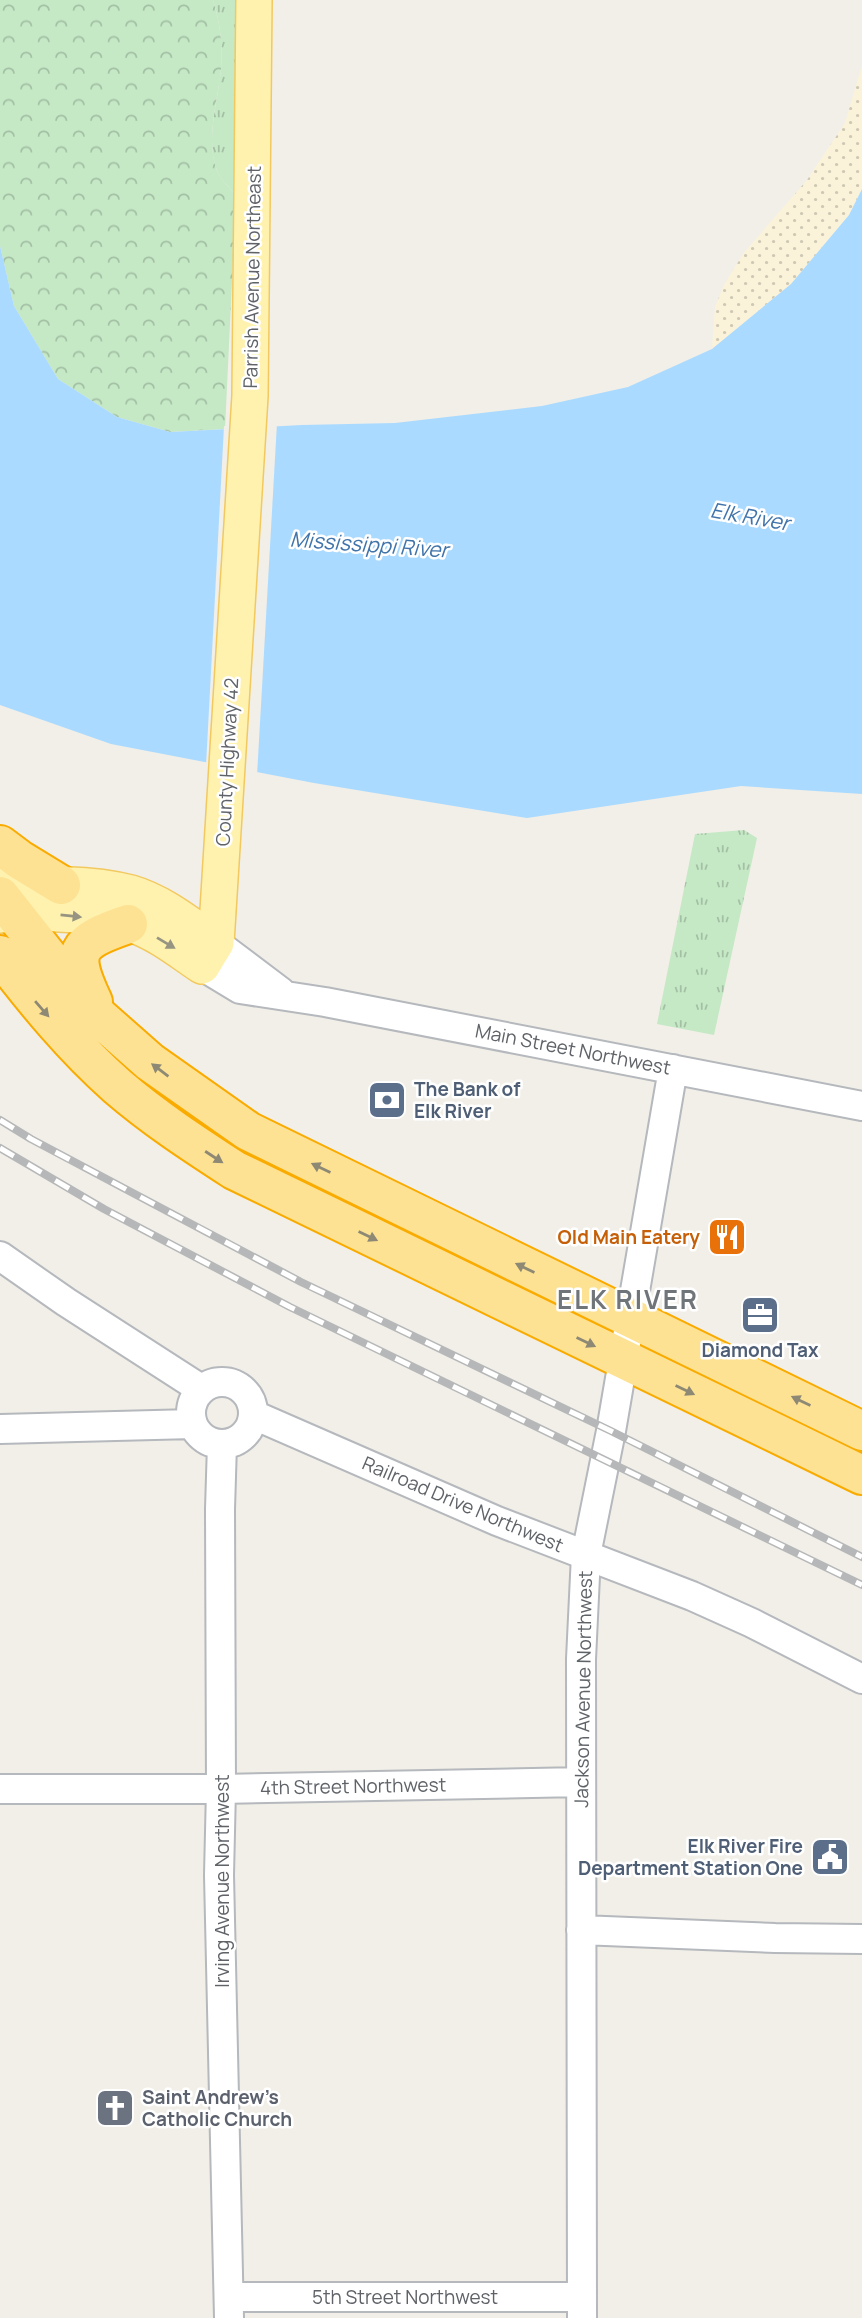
<svg xmlns="http://www.w3.org/2000/svg" width="862" height="2318" font-family="Manrope,sans-serif">
<style>
.grass{fill:url(#grass-tufts)}
.forest{fill:url(#forest-crowns)}
.sand{fill:url(#sand-dots)}
.water{fill:#aadaff}
.pier{fill:#f1efe8}
.lines{fill:none;stroke-linecap:round;stroke-linejoin:round}
.minor-casing{stroke:#b5b8bc;stroke-width:32}
.major-casing{stroke:#f2c960;stroke-width:38}
.highway-casing{stroke:#f9ab00;stroke-width:42}
.minor{stroke:#fff;stroke-width:28}
.major{stroke:#fff2af;stroke-width:35}
.highway{stroke:#fde293;stroke-width:38}
.rail-casing{stroke:#b6b7b8;stroke-width:8}
.rail{stroke:#fff;stroke-width:5;stroke-dasharray:16;stroke-linecap:butt}
.oneway{fill:#979581}
.oneway2{fill:#8e8975}
.labels{text-anchor:middle;stroke-width:5;stroke-linejoin:round;paint-order:stroke}
.street-label{font-size:19px;fill:#5f6368;stroke:#fff}
.service-label{font-size:19px;font-weight:bold;fill:#4e5e75;stroke:#fff;text-anchor:start}
.food-label{font-size:19px;font-weight:bold;fill:#c56008;stroke:#fff;text-anchor:end}
.worship-label{font-size:19px;font-weight:bold;fill:#5b616d;stroke:#fff;text-anchor:start}
.water-label{font-size:21px;font-style:italic;fill:#4174aa;stroke:#fff}
.district-label{font-size:26px;font-weight:bold;letter-spacing:2px;fill:#70757a;stroke:#fff}
</style>
<defs>
<pattern id="grass-tufts" width="24" height="20" patternUnits="userSpaceOnUse" patternTransform="scale(1.75)"><rect width="24" height="20" fill="#c5e8c5"/><path d="M3 7l-1-3M5 7V3M7 7l1-3M15 17l-1-3M17 17v-4M19 17l1-3" fill="none" stroke="#a3c0a4"/></pattern>
<pattern id="forest-crowns" width="20" height="18" patternUnits="userSpaceOnUse" patternTransform="scale(1.75)"><rect width="20" height="18" fill="#c5e8c5"/><path d="M2 6a3 3 0 1 1 6 0M12 15a3 3 0 1 1 6 0" fill="none" stroke="#a3c0a4"/></pattern>
<pattern id="sand-dots" width="8" height="8" patternUnits="userSpaceOnUse" patternTransform="scale(1.75)"><rect width="8" height="8" fill="#fbf3d9"/><path d="M2 2h.1M6 6h.1" fill="none" stroke="#cec8b4" stroke-width="1.8" stroke-linecap="round"/></pattern>
</defs>
<rect width="100%" height="100%" fill="#f1efe8"/>
<path class="grass" d="M 213,0 L 236,0 L 236,197 C 231,187 221,181 217,171 C 205,139 218,102 221,69 C 223,46 220,22 213,0 Z
M 744,830 L 757,838 L 714,1035 L 657,1024 L 695,834 Z"/>
<path class="forest" d="M 0,0 L 213,0 C 220,23 223,44 221,69 C 218,101 205,139 217,171 C 221,181 231,187 236,197 L 225,429 L 170,432 L 117,417 L 58,379 L 14,306 L 0,246 Z"/>
<path class="sand" d="M 862,65 L 862,189 L 849,215 L 791,284 L 712,349 L 715,307 L 724,285 L 743,254 L 807,180 L 845,123 Z"/>
<path class="water" d="M 862,189 L 862,794 L 741,786 L 527,818 L 314,783 L 111,744 L 0,705 L 0,246 L 14,306 L 58,379 L 117,417 L 170,432 L 302,425 L 395,423 L 542,406 L 628,387 L 712,349 L 791,284 L 849,215 Z"/>
<path class="pier" d="M 277,423 L 257,776 L 206,766 L 224,426 Z"/>
<g class="lines">
<defs>
<path id="minor" d="M 216,943 L 281,992
M 202,966 L 240,989 L 325,1002 L 862,1106
M 0,1256 L 66,1302 L 201,1389
M191 1413a31 31 0 1 1 62 0a31 31 0 1 1-62 0Z
M 254,1415 L 497,1521 L 692,1596 L 752,1623 L 862,1679
M 0,1429 L 193,1424
M 222,1444 L 220,1509 L 221,1789 L 219,1875 L 229,2318
M 0,1789 L 221,1789 L 581,1782
M 581,1930 L 775,1938 L 862,1939
M 229,2297 L 582,2297
M 582,2318 L 581,1659 L 586,1555 L 611,1431 L 673,1069"/>
<path id="major" d="M 0,886 C 43,884 90,882 131,893 C 162,902 190,925 216,943
M 0,915 C 40,912 99,913 136,926 C 160,935 181,952 202,966 L 216,943 L 250,396 L 254,0"/>
<path id="highway" d="M 0,845 L 20,860 L 61,885
M 0,896 L 72,987 L 99,1017 L 150,1062 L 248,1131 L 862,1431
M 0,955 C 36,1002 73,1047 117,1086 C 154,1118 194,1144 234,1170 L 862,1475
M 93,1002 C 69,951 75,942 128,924"/>
</defs>
<use href="#minor" class="minor-casing"/>
<use href="#major" class="major-casing"/>
<use href="#highway" class="highway-casing"/>
<use href="#minor" class="minor"/>
<use href="#major" class="major"/>
<use href="#highway" class="highway"/>
<defs>
<path id="rail" d="M 0,1120 L 31,1139 L 301,1282 L 611,1431 L 862,1557
M 0,1148 L 104,1209 L 290,1307 L 862,1585"/>
</defs>
<use href="#rail" class="rail-casing"/>
<use href="#rail" class="rail"/>
</g>
<defs><path id="oneway-solid" d="M-6-.8H1V-3.2L6.5 0L1 3.2V.8H-6Z" transform="scale(1.75)"/></defs>
<g class="oneway">
<use href="#oneway-solid" transform="translate(71 916) rotate(6)"/>
<use href="#oneway-solid" transform="translate(166 943) rotate(31)"/>
</g>
<g class="oneway2">
<use href="#oneway-solid" transform="translate(42 1009) rotate(49)"/>
<use href="#oneway-solid" transform="translate(160 1070) rotate(-143)"/>
<use href="#oneway-solid" transform="translate(214 1157) rotate(33)"/>
<use href="#oneway-solid" transform="translate(321 1168) rotate(-154)"/>
<use href="#oneway-solid" transform="translate(368 1236) rotate(26)"/>
<use href="#oneway-solid" transform="translate(525 1268) rotate(-154)"/>
<use href="#oneway-solid" transform="translate(586 1342) rotate(26)"/>
<use href="#oneway-solid" transform="translate(685 1390) rotate(26)"/>
<use href="#oneway-solid" transform="translate(801 1401) rotate(-154)"/>
</g>
<defs>
<symbol id="bank-square" viewBox="-11 -11 22 22"><rect x="-9" y="-9" width="18" height="18" rx="4" fill="#5c6f8a" stroke="#fff"/><path d="M-6-4H6V4H-6ZM0-2.3a2.3 2.3 0 1 0 0 4.6a2.3 2.3 0 1 0 0-4.6Z" fill="#fff"/></symbol>
<symbol id="restaurant-square" viewBox="-11 -11 22 22"><rect x="-9" y="-9" width="18" height="18" rx="4" fill="#e8710a" stroke="#fff"/><path d="M-5-6h1v4h1v-4h1v4h1v-4h1v5L-1.5 .5V6h-2V.5L-5-1ZM5-6V6H3V1.5H1.5Q1.5-4 5-6Z" fill="#fff"/></symbol>
<symbol id="office-square" viewBox="-11 -11 22 22"><rect x="-9" y="-9" width="18" height="18" rx="4" fill="#5c6f8a" stroke="#fff"/><path d="M-6-3h4V-5.5h4V-3h4V5H-6ZM-1-4.5V-3h2v-1.5ZM-6 0V1H6V0Z" fill="#fff"/></symbol>
<symbol id="civic-square" viewBox="-11 -11 22 22"><rect x="-9" y="-9" width="18" height="18" rx="4" fill="#5c6f8a" stroke="#fff"/><path d="M-.6-6.5H3V-4.5H.6V-3L4-1V1h2V6H-6V1h2V-1L-.6-3ZM-1.2 2.5V6h2.4V2.5Z" fill="#fff"/></symbol>
<symbol id="church-square" viewBox="-11 -11 22 22"><rect x="-9" y="-9" width="18" height="18" rx="4" fill="#6b7280" stroke="#fff"/><path d="M-1.2-6h2.4v3.5h3.3v2.4h-3.3V6h-2.4V-.1h-3.3v-2.4h3.3Z" fill="#fff"/></symbol>
</defs>
<g fill-rule="evenodd">
<use href="#bank-square" x="365" y="1078" width="44" height="44"/>
<use href="#restaurant-square" x="705" y="1215" width="44" height="44"/>
<use href="#office-square" x="738" y="1293" width="44" height="44"/>
<use href="#civic-square" x="808" y="1835" width="44" height="44"/>
<use href="#church-square" x="93" y="2086" width="44" height="44"/>
</g>
<g class="labels">
<g class="street-label">
<text transform="translate(252 277) rotate(-89)" y="7">Parrish Avenue Northeast</text>
<text transform="translate(227 762) rotate(-87)" y="7">County Highway 42</text>
<text transform="translate(573 1049) rotate(11)" y="7">Main Street Northwest</text>
<text transform="translate(463 1504) rotate(23)" y="7">Railroad Drive Northwest</text>
<text transform="translate(583 1689) rotate(-89)" y="7">Jackson Avenue Northwest</text>
<text transform="translate(353 1786) rotate(-1)" y="7">4th Street Northwest</text>
<text transform="translate(222 1881) rotate(-90)" y="7">Irving Avenue Northwest</text>
<text x="405" y="2304">5th Street Northwest</text>
</g>
<g class="service-label">
<text x="414" y="1096">The Bank of<tspan x="414" dy="22">Elk River</tspan></text>
<text x="760" y="1357" text-anchor="middle">Diamond Tax</text>
<text x="803" y="1853" text-anchor="end">Elk River Fire<tspan x="803" dy="22">Department Station One</tspan></text>
</g>
<g class="food-label">
<text x="700" y="1244">Old Main Eatery</text>
</g>
<g class="worship-label">
<text x="142" y="2104">Saint Andrew’s<tspan x="142" dy="22">Catholic Church</tspan></text>
</g>
<g class="water-label">
<text transform="translate(750 517) rotate(10)" y="7">Elk River</text>
<text transform="translate(369 545) rotate(4)" y="7">Mississippi River</text>
</g>
<g class="district-label">
<text x="628" y="1309">ELK RIVER</text>
</g>
</g>
</svg>
